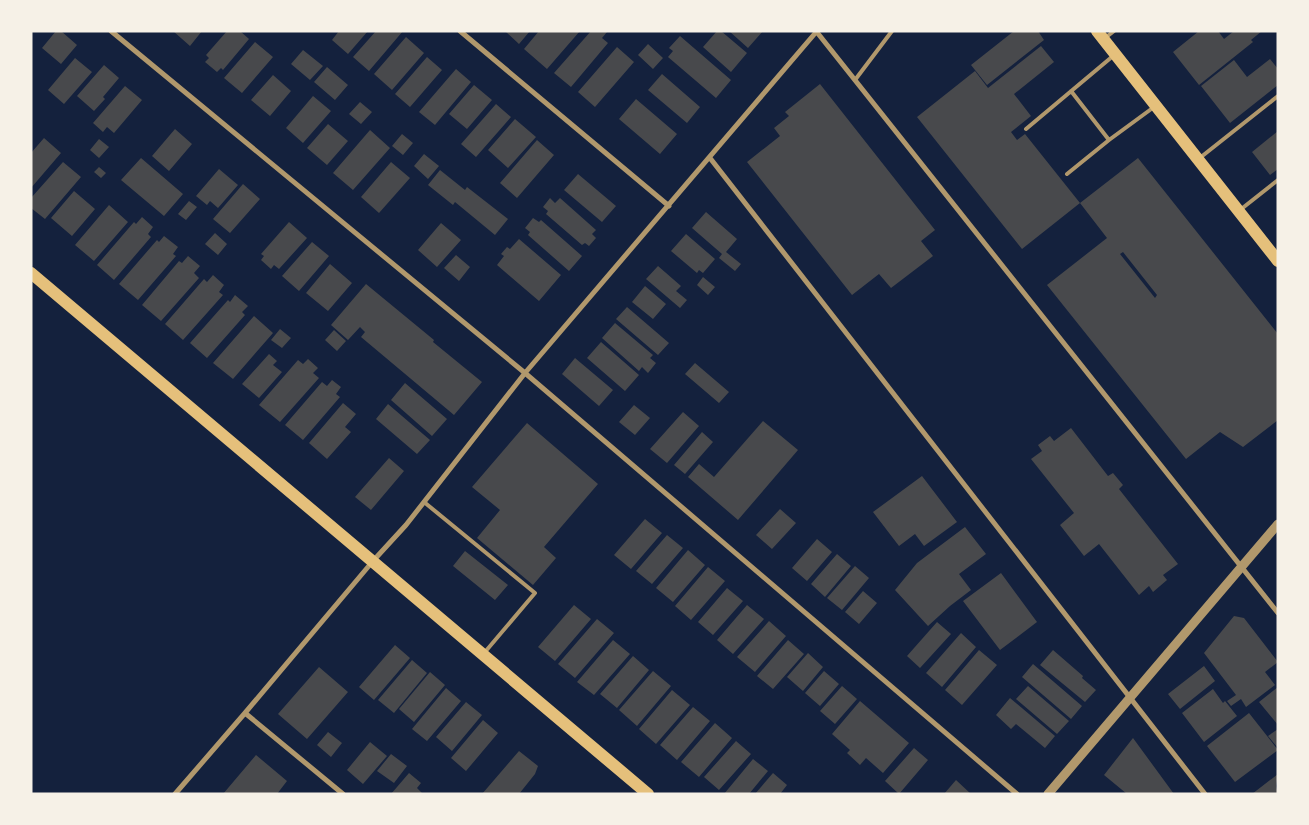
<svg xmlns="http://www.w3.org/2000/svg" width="1309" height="825" font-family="'Open Sans',sans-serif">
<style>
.building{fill:#48494c;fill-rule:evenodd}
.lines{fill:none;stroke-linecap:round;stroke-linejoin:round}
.service{stroke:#b1986c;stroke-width:4}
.minor{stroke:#b1986c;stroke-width:5}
.tertiary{stroke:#b1986c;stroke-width:9}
.primary{stroke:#e5c07b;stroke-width:12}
</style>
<rect width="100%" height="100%" fill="#14213d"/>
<path class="building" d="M 56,31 L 61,31 L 77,45 L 61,64 L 42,48 Z
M 173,31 L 202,31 L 190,46 Z
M 227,31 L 240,31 L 249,39 L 223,70 L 221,68 L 217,72 L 205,62 L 209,58 L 206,55 Z
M 339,31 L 368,31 L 348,54 L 332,40 Z
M 376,31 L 403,31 L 369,71 L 353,57 Z
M 505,31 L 530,31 L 519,44 Z
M 539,31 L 580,31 L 547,69 L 524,49 Z
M 591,31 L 605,31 L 607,32 L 602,38 L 608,43 L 571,87 L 554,73 Z
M 717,31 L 721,31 L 747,53 L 731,72 L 703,47 Z
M 729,31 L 763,31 L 748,48 Z
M 1014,31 L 1038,31 L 1044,40 L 987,85 L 971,65 Z
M 1199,31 L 1218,31 L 1224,39 L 1234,31 L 1262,31 L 1251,40 L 1253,42 L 1199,85 L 1173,52 Z
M 680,36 L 731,80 L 716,98 L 668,57 L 673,51 L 669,48 Z
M 406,37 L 424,53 L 392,90 L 374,74 Z
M 255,42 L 273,57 L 242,93 L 224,78 Z
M 648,44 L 663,58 L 653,69 L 638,55 Z
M 1041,46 L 1054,62 L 1014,94 L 1031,116 L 1011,132 L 1017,140 L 1025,134 L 1080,203 L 1138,158 L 1278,334 L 1278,420 L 1243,447 L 1220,432 L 1186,459 L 1047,285 L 1107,238 L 1080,203 L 1022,249 L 917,117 L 975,71 L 988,88 ZM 1123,252 L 1157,295 L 1155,298 L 1120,254 Z
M 617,47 L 634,62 L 595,107 L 578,92 Z
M 303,50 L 323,66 L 310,80 L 291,64 Z
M 427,57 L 442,70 L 410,107 L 395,94 Z
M 75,58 L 92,72 L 64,104 L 48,90 Z
M 1270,59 L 1278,69 L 1278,85 L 1230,123 L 1201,86 L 1234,60 L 1247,77 Z
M 104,65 L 119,78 L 103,97 L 105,99 L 94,111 L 77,96 Z
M 327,67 L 348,85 L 335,100 L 314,82 Z
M 456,69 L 471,82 L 435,125 L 419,112 Z
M 662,74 L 700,107 L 687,123 L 648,90 Z
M 273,75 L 291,91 L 270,116 L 251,100 Z
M 820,84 L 935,230 L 921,241 L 933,256 L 891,288 L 879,274 L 852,295 L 747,162 L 780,136 L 774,128 L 789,116 L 785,112 Z
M 474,85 L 492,100 L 467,129 L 449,114 Z
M 125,86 L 142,100 L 114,133 L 107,127 L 103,132 L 93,123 Z
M 313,96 L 331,111 L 303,143 L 286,128 Z
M 636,99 L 677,134 L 660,154 L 619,119 Z
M 360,102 L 372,112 L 361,124 L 349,114 Z
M 496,104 L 511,117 L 476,157 L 461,144 Z
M 515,119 L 536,137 L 508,168 L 488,150 Z
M 328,124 L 348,141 L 327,165 L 307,148 Z
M 175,129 L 192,144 L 169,171 L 152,156 Z
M 370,130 L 390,148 L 353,190 L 333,173 Z
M 1278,131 L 1278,169 L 1270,175 L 1252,152 Z
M 402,134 L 413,143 L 403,155 L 392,146 Z
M 44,138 L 61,153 L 31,188 L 31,153 Z
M 99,139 L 109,147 L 99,158 L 90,150 Z
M 537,140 L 554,155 L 517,198 L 500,183 Z
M 424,154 L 439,166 L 428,179 L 414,166 Z
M 141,158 L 183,194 L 164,216 L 121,180 Z
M 63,162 L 81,177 L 45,219 L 31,208 L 31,198 Z
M 391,162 L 410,178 L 379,213 L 361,197 Z
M 99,167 L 106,173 L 101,178 L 94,172 Z
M 219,169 L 238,185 L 218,208 L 210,201 L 207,205 L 196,196 Z
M 440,170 L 465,190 L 467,187 L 508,219 L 495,235 L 455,202 L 453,205 L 428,185 Z
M 578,174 L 616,206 L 602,222 L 564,190 Z
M 243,184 L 260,199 L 230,233 L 213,219 Z
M 74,191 L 95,209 L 72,236 L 51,218 Z
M 550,198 L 555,203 L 560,198 L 596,230 L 592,234 L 596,238 L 589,246 L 585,243 L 582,245 L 546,214 L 548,211 L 543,207 Z
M 189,201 L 197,207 L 186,220 L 178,214 Z
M 109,205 L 128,222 L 94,261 L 75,245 Z
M 706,212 L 737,239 L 726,252 L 741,264 L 735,271 L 719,258 L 722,254 L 692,228 Z
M 142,217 L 153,227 L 148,234 L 151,237 L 114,280 L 97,265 L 134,222 L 136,224 Z
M 533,218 L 539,222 L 541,220 L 582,256 L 569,271 L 528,235 L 530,232 L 525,228 Z
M 289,222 L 307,238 L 279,269 L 274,265 L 271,269 L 261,260 L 264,256 L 261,254 Z
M 441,223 L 461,240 L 437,267 L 418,250 Z
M 215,233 L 227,244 L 218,255 L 205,244 Z
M 686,234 L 715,259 L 703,273 L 699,270 L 697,273 L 671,251 Z
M 164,236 L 178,247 L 173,254 L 176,256 L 138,300 L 119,284 L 157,240 L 159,242 Z
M 519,239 L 561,275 L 539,301 L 497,265 L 504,256 L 501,254 L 507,247 L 510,249 Z
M 312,242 L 329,256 L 299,291 L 282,276 Z
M 456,255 L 470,267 L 459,281 L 444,268 Z
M 188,256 L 200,266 L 194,273 L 199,278 L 161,321 L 142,305 L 179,261 L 182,263 Z
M 330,264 L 352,283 L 328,311 L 306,293 Z
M 658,266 L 681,286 L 676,291 L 687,300 L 680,308 L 646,279 Z
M 213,275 L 224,285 L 219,292 L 223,295 L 183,340 L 165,324 L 204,279 L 207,282 Z
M 703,277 L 715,287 L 708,295 L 697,285 Z
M 366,284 L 434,340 L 433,342 L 482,382 L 454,415 L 361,337 L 365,332 L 360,327 L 348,340 L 331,325 Z
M 645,286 L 666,304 L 653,319 L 632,302 Z
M 235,295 L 248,306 L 242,312 L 245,315 L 207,358 L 190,343 L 228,300 L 230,302 Z
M 627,307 L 669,343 L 658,355 L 616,319 Z
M 254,316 L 273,333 L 233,379 L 213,363 Z
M 615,323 L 653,355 L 650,358 L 656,363 L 648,373 L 642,367 L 639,371 L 602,338 Z
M 280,329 L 291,338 L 282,348 L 271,340 Z
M 334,330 L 346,341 L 337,351 L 325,340 Z
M 601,342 L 639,375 L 625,391 L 587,358 Z
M 269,354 L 277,361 L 273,365 L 282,372 L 259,398 L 242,384 Z
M 575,358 L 613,390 L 599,406 L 562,374 Z
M 308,359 L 318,368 L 313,373 L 319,378 L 280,422 L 259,405 L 298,360 L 303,364 Z
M 695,363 L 729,392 L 719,403 L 685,374 Z
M 332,380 L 341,387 L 336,394 L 340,397 L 303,440 L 285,425 L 322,382 L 327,386 Z
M 405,383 L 447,419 L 432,436 L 391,400 Z
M 343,403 L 356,414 L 345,427 L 351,432 L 327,459 L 309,443 Z
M 388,404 L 430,440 L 417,454 L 376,419 Z
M 634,405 L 650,418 L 635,435 L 619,422 Z
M 683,412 L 699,426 L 667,463 L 650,449 Z
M 763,421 L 798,450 L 738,520 L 688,477 L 699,464 L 714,477 Z
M 527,423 L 598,484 L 544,547 L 556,558 L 533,585 L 477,538 L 500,510 L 472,487 Z
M 1071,428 L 1108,476 L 1113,473 L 1123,485 L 1119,489 L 1178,564 L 1163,575 L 1167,580 L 1153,592 L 1149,586 L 1139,595 L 1099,544 L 1084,556 L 1060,525 L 1074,513 L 1031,459 L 1042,451 L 1038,445 L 1050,436 L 1054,441 Z
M 702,432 L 713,442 L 685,474 L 674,465 Z
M 389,458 L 404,471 L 371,510 L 355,497 Z
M 922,476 L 957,522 L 924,546 L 915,534 L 899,546 L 873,512 Z
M 780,509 L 796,523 L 772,549 L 756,535 Z
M 645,519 L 662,533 L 631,569 L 614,555 Z
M 965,527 L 986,554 L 959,574 L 971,590 L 950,606 L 928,626 L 895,590 L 917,563 Z
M 667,535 L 683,548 L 652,584 L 636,571 Z
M 817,539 L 832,552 L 807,581 L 792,568 Z
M 688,550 L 705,565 L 673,602 L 656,588 Z
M 465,551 L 508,585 L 495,600 L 453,566 Z
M 837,554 L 851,566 L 825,597 L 811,584 Z
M 855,566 L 869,578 L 842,610 L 827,598 Z
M 708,567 L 725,581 L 691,620 L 675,606 Z
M 1001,573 L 1037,622 L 1000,650 L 963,601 Z
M 727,588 L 743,601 L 713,635 L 698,622 Z
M 863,591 L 877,603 L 859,624 L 845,612 Z
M 574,605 L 591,619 L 555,661 L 538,647 Z
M 747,605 L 764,619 L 733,654 L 717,640 Z
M 1234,616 L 1244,618 L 1278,662 L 1265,672 L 1275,685 L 1246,707 L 1241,699 L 1231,706 L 1227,701 L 1236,695 L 1204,653 Z
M 597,619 L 614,633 L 575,678 L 558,664 Z
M 769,621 L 786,636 L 755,672 L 737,657 Z
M 937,622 L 951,634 L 920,668 L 907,656 Z
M 961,633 L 976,647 L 942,687 L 926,673 Z
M 613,640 L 630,654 L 594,695 L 577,682 Z
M 788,640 L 804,654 L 773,689 L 757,676 Z
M 395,645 L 410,658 L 374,700 L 359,687 Z
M 979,650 L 997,665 L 962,705 L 945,690 Z
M 1053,650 L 1083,676 L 1082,678 L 1096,690 L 1085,702 L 1040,665 Z
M 808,653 L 823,667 L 803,691 L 787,677 Z
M 633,656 L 649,670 L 617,708 L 600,694 Z
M 412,660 L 427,673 L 394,713 L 378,700 Z
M 1033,664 L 1082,706 L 1071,719 L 1022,677 Z
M 1204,666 L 1215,681 L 1180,709 L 1168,694 Z
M 319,667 L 348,692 L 307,739 L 278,714 Z
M 653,671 L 671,686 L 637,726 L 619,710 Z
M 824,671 L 839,684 L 820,706 L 805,693 Z
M 430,672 L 445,685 L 414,722 L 399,709 Z
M 842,686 L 857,699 L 835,724 L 820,711 Z
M 1028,686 L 1069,721 L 1057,734 L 1016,699 Z
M 1278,687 L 1278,725 L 1259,702 Z
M 446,688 L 461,701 L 427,741 L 412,729 Z
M 1213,689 L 1223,703 L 1225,701 L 1237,716 L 1204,742 L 1182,713 Z
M 672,690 L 690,705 L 656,744 L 639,729 Z
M 1010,698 L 1055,736 L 1045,748 L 1016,724 L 1011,729 L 996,715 Z
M 860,701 L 909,743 L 883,773 L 866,758 L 860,765 L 847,753 L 850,750 L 832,734 Z
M 466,702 L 482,715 L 452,751 L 436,737 Z
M 693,707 L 710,721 L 677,760 L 660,745 Z
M 1249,713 L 1278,750 L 1235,782 L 1207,746 Z
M 483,720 L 498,733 L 466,771 L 451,758 Z
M 715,723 L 732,738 L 699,777 L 681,762 Z
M 1278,729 L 1278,748 L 1268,736 Z
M 328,732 L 342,743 L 331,757 L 317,745 Z
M 1133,738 L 1174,794 L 1127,794 L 1104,775 Z
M 736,741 L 751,754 L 719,790 L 704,777 Z
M 370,742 L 387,756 L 363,784 L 347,770 Z
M 914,748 L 928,760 L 899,794 L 885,781 Z
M 519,751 L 538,766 L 535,774 L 519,794 L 482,794 Z
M 391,754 L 407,766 L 394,783 L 377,771 Z
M 256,755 L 287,781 L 277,794 L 223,794 Z
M 753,759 L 768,771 L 749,794 L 724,794 Z
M 409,773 L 421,783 L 417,788 L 423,794 L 391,794 Z
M 773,773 L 787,785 L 780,794 L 755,794 Z
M 1278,774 L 1276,786 L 1278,794 L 1252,794 Z
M 956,780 L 971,794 L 944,794 Z"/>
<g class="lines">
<path class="service" d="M 1105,38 L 1114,31
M 855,80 L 892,31
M 1071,91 L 1109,140 L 1154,107
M 1026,129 L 1113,56
M 1201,157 L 1278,96
M 1067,174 L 1109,140
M 1240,210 L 1278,180
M 424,502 L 535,593 L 485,652"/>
<path class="minor" d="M 111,31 L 525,373 L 1017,794
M 460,31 L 669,206
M 816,31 L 1278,613
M 710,158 L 1205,794
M 245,713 L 343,794
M 175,794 L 245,713 L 373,561 L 406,525 L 525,373 L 817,31"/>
<path class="tertiary" d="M 1048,794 L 1278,524"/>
<path class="primary" d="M 1097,31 L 1278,261
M 31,273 L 648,794"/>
</g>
<rect width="1309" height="825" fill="none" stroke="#f6f1e7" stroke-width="65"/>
</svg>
